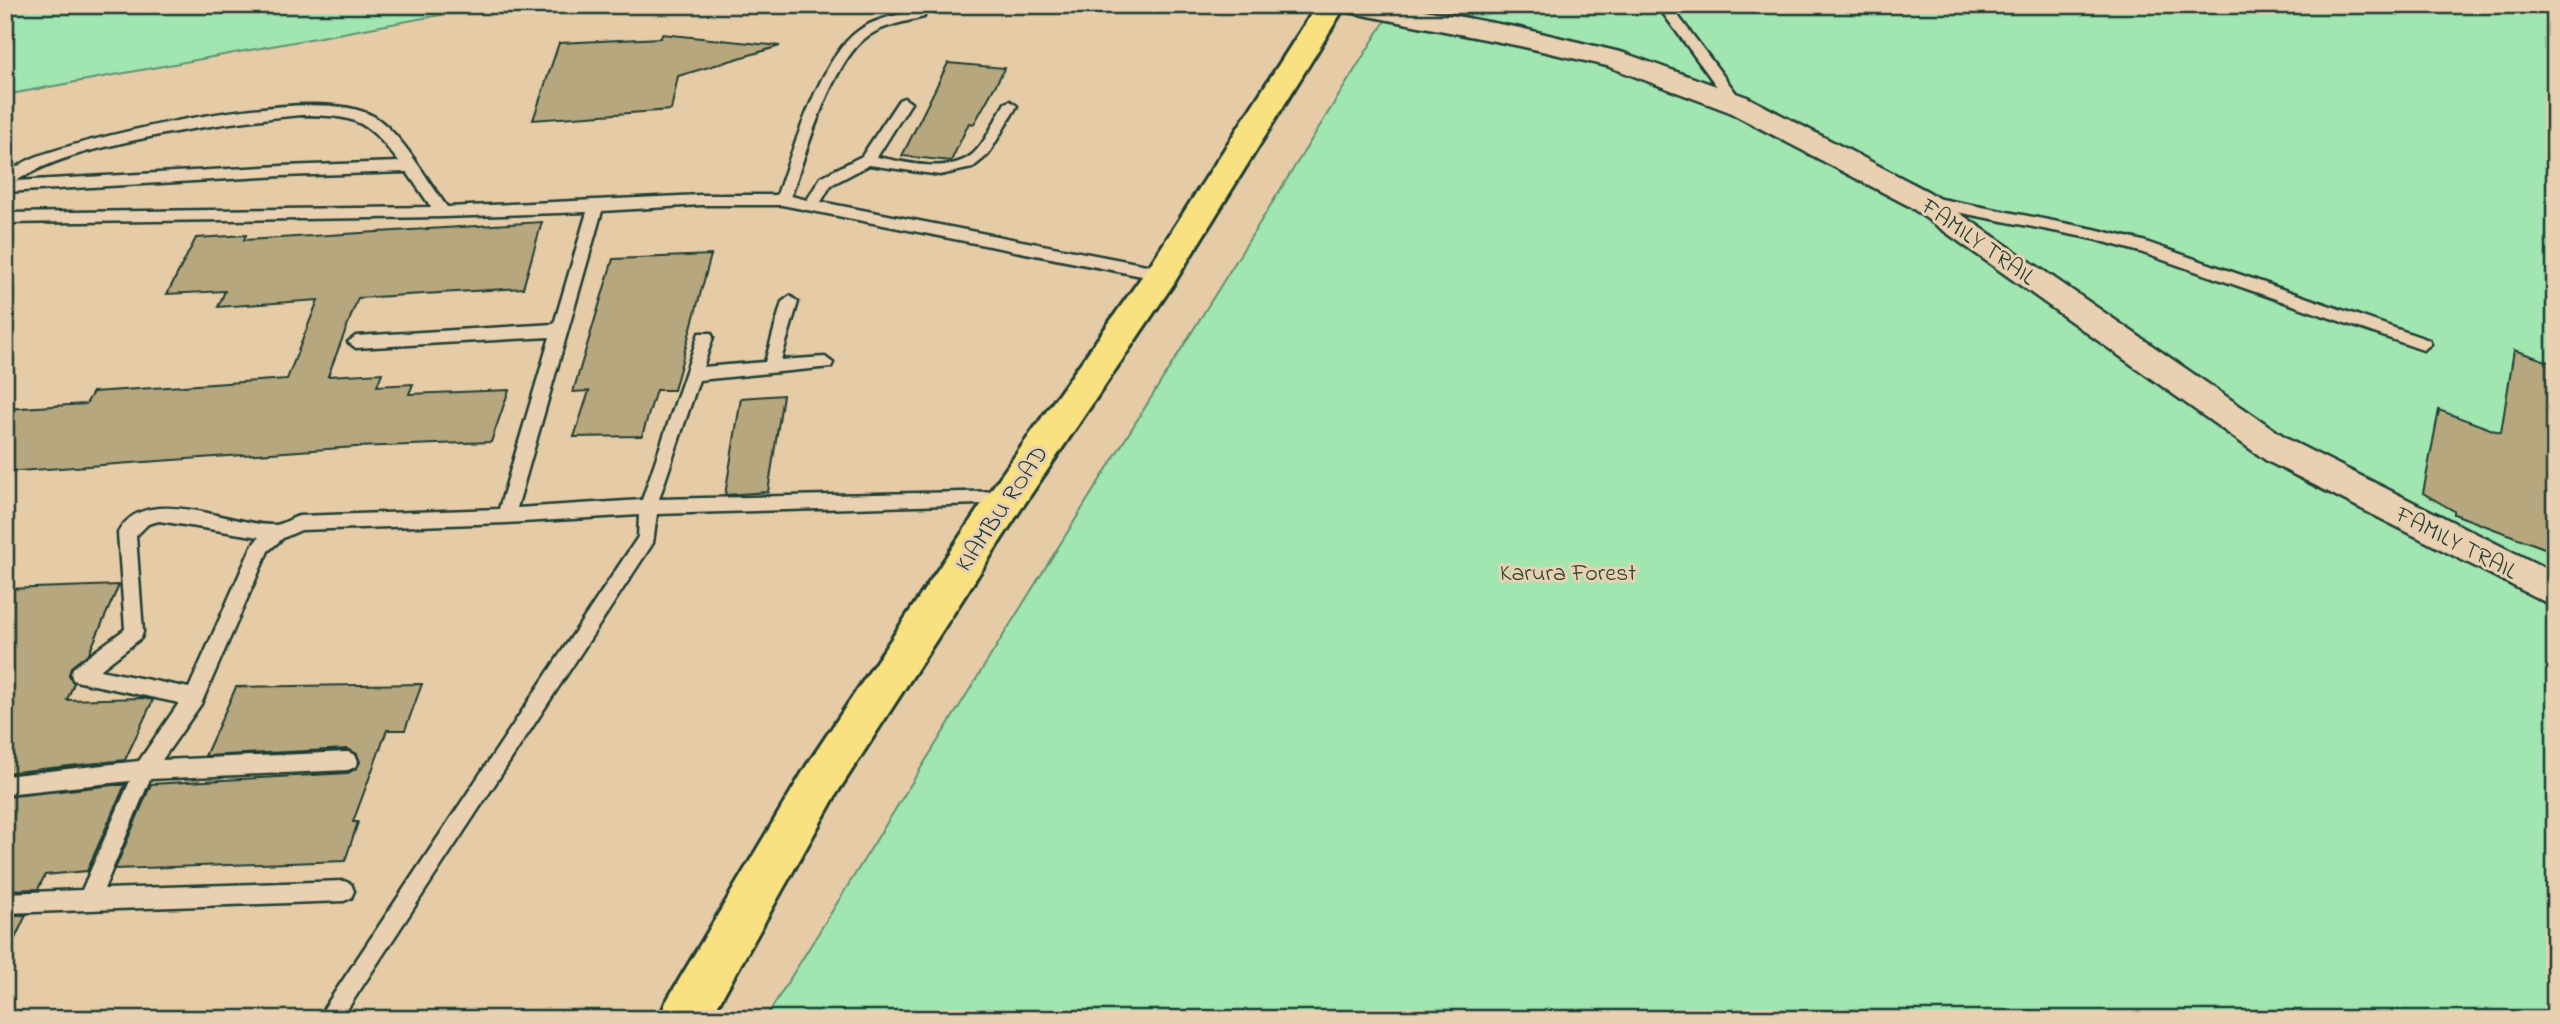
<svg xmlns="http://www.w3.org/2000/svg" width="2560" height="1024" font-family="'Indie Flower',sans-serif">
<style>
.green{fill:#a1e5b0;stroke:#609172;stroke-width:2}
.building{fill:#b6a77e;stroke:#1f3d34;stroke-width:2}
.lines{fill:none;stroke-linecap:round;stroke-linejoin:round}
.lane-casing{stroke:#1f3d34;stroke-width:5}
.street-casing{stroke:#1f3d34;stroke-width:5}
.highway-casing{stroke:#1f3d34;stroke-width:6}
.lane{fill:#e9d0b1;fill-rule:evenodd}
.street{fill:#e9d0b1;fill-rule:evenodd}
.highway{fill:#f9e181;fill-rule:evenodd}
.labels{text-anchor:middle;stroke-width:6;stroke-linejoin:round;paint-order:stroke}
.street-label{font-size:24px;fill:#1f3d34;stroke:#e9d0b1}
.park-label{font-size:24px;fill:#26453a;stroke:#e9d0b1}
</style>
<rect width="100%" height="100%" fill="#e5cca7"/>
<filter id="ink" filterUnits="userSpaceOnUse"><feTurbulence type="fractalNoise" baseFrequency=".0143" numOctaves="2"/><feDisplacementMap in="SourceGraphic" scale="14" xChannelSelector="R" yChannelSelector="G"/><feConvolveMatrix kernelMatrix="1 2 1 2 8 2 1 2 1" color-interpolation-filters="sRGB"/></filter>
<g filter="url(#ink)">
<path class="green" d="M 5,5 L 495,5 L 5,95 Z
M 1395,5 L 2555,5 L 2555,1019 L 765,1019 Z"/>
<path class="building" d="M 662,34 L 780,46 L 678,76 L 671,110 L 533,120 L 559,43 L 661,38 Z
M 948,63 L 1005,68 L 974,124 L 969,123 L 951,161 L 902,156 Z
M 542,222 L 523,288 L 358,298 L 328,376 L 382,373 L 377,386 L 413,384 L 409,394 L 509,390 L 491,442 L 356,447 L 5,472 L 5,409 L 86,404 L 93,392 L 287,379 L 318,300 L 218,307 L 225,291 L 167,294 L 196,238 L 246,235 L 244,240 Z
M 711,255 L 674,390 L 656,390 L 642,436 L 574,437 L 589,391 L 573,392 L 613,259 Z
M 2514,350 L 2555,364 L 2555,552 L 2454,514 L 2454,511 L 2423,493 L 2439,410 L 2501,433 Z
M 783,395 L 768,492 L 725,495 L 741,398 Z
M 119,585 L 89,653 L 71,667 L 69,675 L 74,683 L 67,700 L 142,698 L 153,700 L 125,760 L 5,773 L 5,589 Z
M 422,684 L 405,730 L 387,730 L 353,822 L 358,822 L 345,861 L 115,869 L 151,784 L 348,773 L 357,768 L 360,762 L 357,754 L 348,749 L 205,756 L 236,687 Z
M 114,785 L 125,785 L 87,871 L 45,875 L 38,889 L 5,890 L 5,797 Z
M 26,915 L 5,960 L 5,916 Z"/>
<g class="lines">
<defs>
<path id="lane" d="M 1657,5 L 1670,5 L 1742,101 L 1742,107 L 1732,107 Z
M 919,10 L 924,11 L 924,17 C 905,22 884,25 868,36 C 831,62 806,154 791,196 L 807,200 L 821,177 L 862,156 L 899,100 L 904,98 L 911,103 L 877,157 C 905,162 948,175 973,154 C 987,141 995,119 1005,103 L 1010,101 L 1017,106 L 988,155 L 972,168 L 940,175 L 869,165 L 831,185 L 821,202 L 1162,268 L 1170,274 L 1167,278 L 1162,280 L 782,205 L 701,205 L 602,211 L 517,508 L 642,500 L 699,333 L 711,333 L 713,337 L 703,367 L 765,362 L 782,302 L 790,296 L 798,302 L 781,360 L 825,357 L 833,363 L 831,367 L 699,380 L 659,499 L 1007,491 L 1013,493 L 1016,498 L 1013,503 L 657,514 L 653,543 L 341,1019 L 317,1019 L 638,537 L 639,515 L 506,523 L 301,530 L 283,538 L 268,551 L 201,704 L 162,760 L 348,752 L 355,755 L 358,761 L 355,767 L 348,770 L 150,779 L 104,889 L 344,881 L 351,884 L 354,891 L 351,898 L 344,901 L 5,913 L 5,893 L 82,890 L 130,781 L 5,794 L 5,776 L 139,761 L 179,703 L 80,682 L 73,680 L 71,674 L 73,668 L 125,629 L 118,533 C 144,481 231,526 274,525 C 282,525 291,518 299,516 L 499,509 L 550,337 L 356,348 L 348,342 L 356,336 L 554,324 L 587,212 L 443,217 L 5,223 L 5,213 L 431,207 L 407,172 L 282,176 L 5,192 L 5,174 C 16,168 26,160 38,156 C 101,134 316,83 373,116 C 401,132 427,180 447,207 L 701,195 L 777,195 C 793,151 820,58 858,31 C 875,18 899,15 919,10 ZM 301,115 C 356,116 365,118 399,162 L 282,166 L 16,181 C 50,160 87,151 126,142 C 184,129 242,120 301,115 ZM 159,521 L 259,537 L 252,546 L 189,688 L 100,670 L 141,638 L 143,632 L 136,536 L 148,524 Z
M 1926,196 L 2094,229 L 2143,241 L 2429,340 L 2431,344 L 2423,350 L 2417,348 L 2140,252 L 2094,239 L 1921,205 L 1919,201 Z"/>
<path id="street" d="M 1340,5 L 1398,5 L 1520,28 L 1624,53 L 1747,97 L 1929,192 L 2291,441 L 2555,573 L 2555,607 L 2267,461 L 1909,206 L 1727,111 L 1607,66 L 1520,46 L 1353,13 L 1344,11 Z"/>
<path id="highway" d="M 1317,5 L 1346,5 L 1174,283 L 1021,509 L 837,793 L 710,1019 L 659,1019 L 666,1002 L 807,765 L 993,487 L 1150,265 Z"/>
</defs>
<use href="#lane" class="lane-casing"/>
<use href="#street" class="street-casing"/>
<use href="#highway" class="highway-casing"/>
<use href="#lane" class="lane"/>
<use href="#street" class="street"/>
<use href="#highway" class="highway"/>
</g>
</g>
<g class="labels">
<g class="street-label">
<text transform="translate(1979 241) rotate(35)" y="8">FAMILY TRAIL</text>
<text transform="translate(1001 508) rotate(-56)" y="8">KIAMBU ROAD</text>
<text transform="translate(2457 542) rotate(27)" y="8">FAMILY TRAIL</text>
</g>
<g class="park-label">
<text x="1568" y="580">Karura Forest</text>
</g>
</g>
<rect width="2560" height="1024" fill="none" stroke="#e9d0b1" stroke-width="28"/>
<rect x="14" y="14" width="2532" height="996" fill="none" stroke="#1f3d34" stroke-width="2.5" filter="url(#ink)"/>
</svg>
